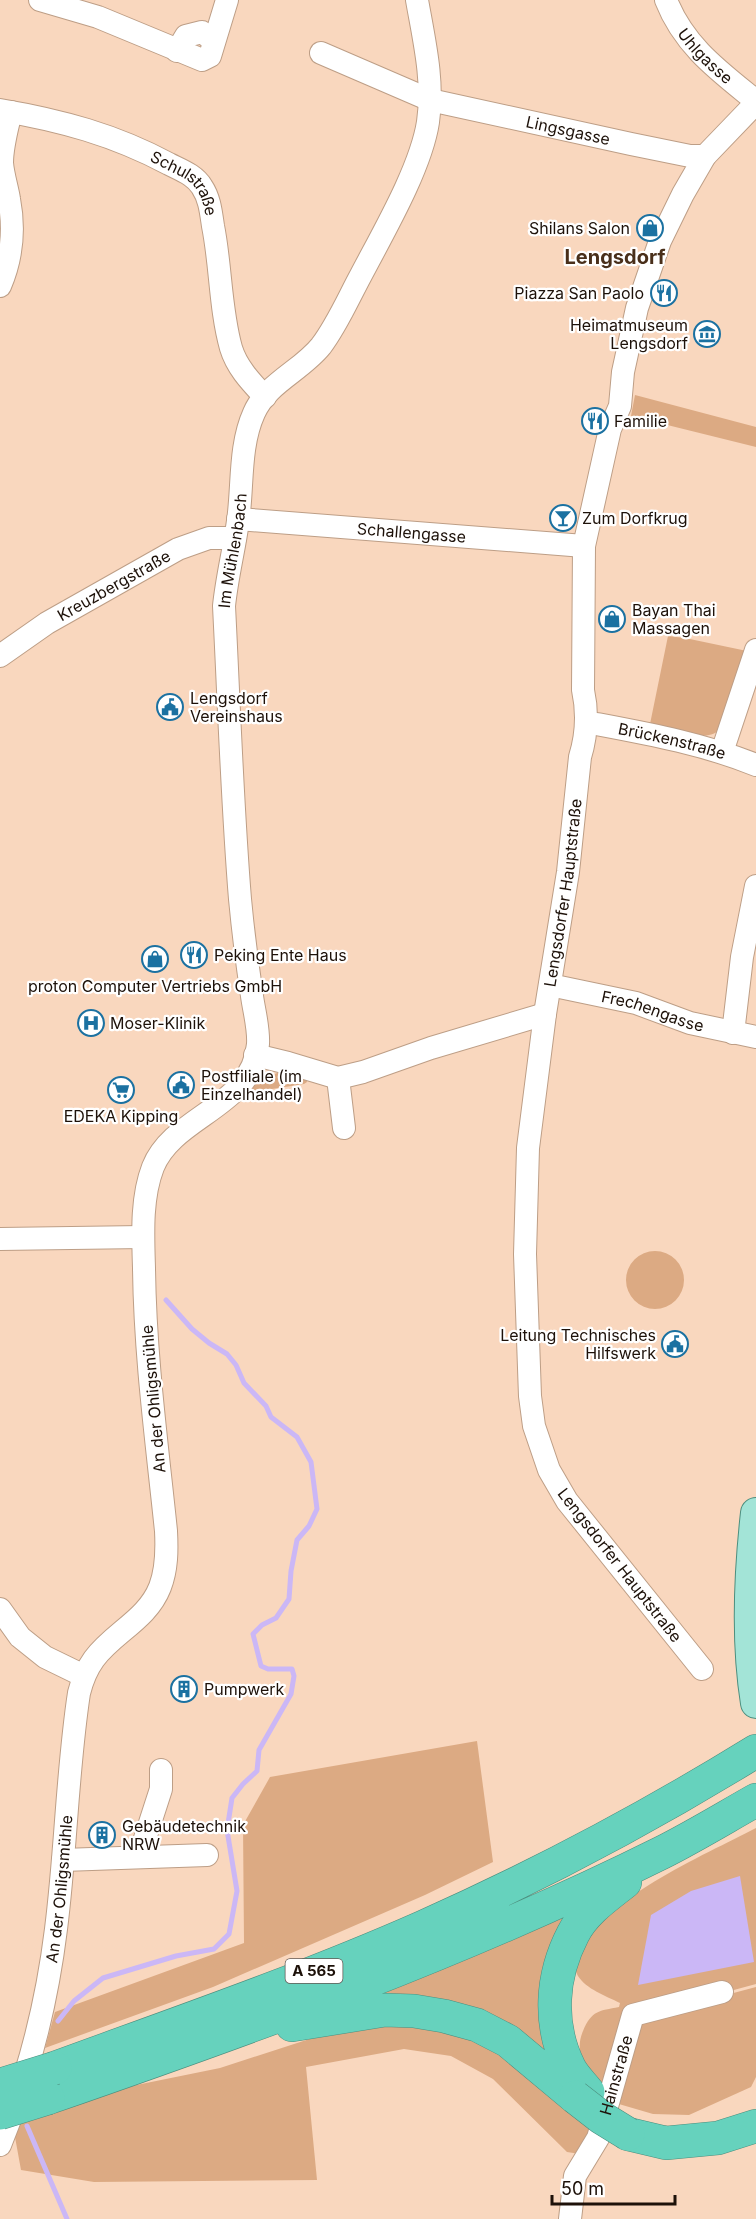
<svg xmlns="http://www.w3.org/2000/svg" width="756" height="2219" font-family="Inter,sans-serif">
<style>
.green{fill:#dcaa83}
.water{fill:#cbb7f6}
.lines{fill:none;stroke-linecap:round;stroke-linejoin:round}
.stream{stroke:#cbb7f6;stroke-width:5}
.minor-casing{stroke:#bd9e86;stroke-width:24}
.major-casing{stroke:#4c8e7e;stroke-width:32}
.highway-casing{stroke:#4c8e7e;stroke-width:34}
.minor{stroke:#fff;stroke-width:22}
.major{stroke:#a3e4d7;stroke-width:30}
.highway{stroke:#66d2bd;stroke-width:33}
.highway-bridge-casing{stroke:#4c8e7e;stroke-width:34;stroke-linecap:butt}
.highway-bridge{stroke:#66d2bd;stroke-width:33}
.labels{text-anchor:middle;stroke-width:4.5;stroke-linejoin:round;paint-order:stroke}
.shield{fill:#fff;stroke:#615853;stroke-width:1.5}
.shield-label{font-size:15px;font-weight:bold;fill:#1d1109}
.street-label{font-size:16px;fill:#1d1109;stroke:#fff}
.poi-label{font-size:16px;fill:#1d1109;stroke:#fff;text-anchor:start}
.quarter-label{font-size:20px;font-weight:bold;fill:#492f1a;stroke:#fff}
</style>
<rect width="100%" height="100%" fill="#f9d7be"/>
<path class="green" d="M 635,395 L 756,427 L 756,447 L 631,416 Z
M 668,636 L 685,638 L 747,651 L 719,730 C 705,744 668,729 650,724 Z
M 282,1071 L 306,1078 L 307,1082 L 304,1084 L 252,1092 L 250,1089 L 260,1080 Z
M626 1280a29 29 0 1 1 58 0a29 29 0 1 1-58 0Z
M 477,1741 L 493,1862 L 425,1895 L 213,1987 L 45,2048 L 55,2012 L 244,1943 L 243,1825 L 270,1777 Z
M 756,1828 L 756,1984 L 634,2017 L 612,2096 C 594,2077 571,2059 583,2031 C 592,2010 599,2011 619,2007 L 620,2003 C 606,1996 586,1989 578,1976 C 574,1969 575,1964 577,1958 C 595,1901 705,1855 756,1828 Z
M 589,1905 L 556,2050 L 534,2053 L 359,2002 Z
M 756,1987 L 756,2077 L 751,2087 L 689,2115 L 653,2114 L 612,2102 L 636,2019 Z
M 404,2024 L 457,2033 L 512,2060 L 597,2130 L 580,2154 L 567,2152 L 493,2079 L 451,2056 L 404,2049 L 306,2067 L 317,2180 L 94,2182 L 21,2170 L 13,2126 L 102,2092 L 220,2068 L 328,2033 Z"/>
<path class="water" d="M 740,1876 L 754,1962 L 638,1985 L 651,1915 L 691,1891 Z"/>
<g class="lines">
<path class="stream" d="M 58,2021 L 74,2001 L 103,1978 L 176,1956 L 214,1949 L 229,1934 L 237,1891 L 227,1830 L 232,1798 L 243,1784 L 257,1771 L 259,1750 L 291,1694 L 294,1676 L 292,1669 L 268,1669 L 261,1666 L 253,1634 L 262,1625 L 276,1618 L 289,1599 L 291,1571 L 297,1540 L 309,1526 L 317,1509 L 311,1462 L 297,1437 L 271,1417 L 266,1406 L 244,1383 L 236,1365 L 227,1354 L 209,1343 L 192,1329 L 166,1300
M 27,2126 L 67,2219"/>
<defs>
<g id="minor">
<path d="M 40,0 L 98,17 L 202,60 L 210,56 L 227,0"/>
<path id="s1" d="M 666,0 C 684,46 719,71 756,101"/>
<path d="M 177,51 L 186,36 L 202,32 L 214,41"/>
<path id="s2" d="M 321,53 L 430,100 L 631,144 L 690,156 L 705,156"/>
<path id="s3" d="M 0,110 C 60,120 115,135 169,164 C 181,170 195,175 202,187 C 210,199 211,213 213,226 C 221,266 220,309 231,348 C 237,368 252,383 265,397"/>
<path d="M 0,286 C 12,258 15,230 9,199 C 7,187 3,175 2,163 C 2,146 7,129 11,112"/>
<path id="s4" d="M 238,519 L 584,546"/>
<path id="s5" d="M 0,656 L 47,623 L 178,549 L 209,538 L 235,538"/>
<path id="s6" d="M 586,722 C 644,733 702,743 756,765"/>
<path d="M 722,752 L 756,650"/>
<path id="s7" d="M 550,985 L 636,1003 L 690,1023 L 756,1037"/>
<path d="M 733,1033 L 742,957 L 756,886"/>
<path d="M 255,1055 L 288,1063 L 338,1078 L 363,1072 L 431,1048 L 545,1014"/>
<path d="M 338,1078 L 344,1128"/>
<path d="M 0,1239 L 143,1237"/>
<path d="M 0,1609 L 20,1637 L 45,1657 L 84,1676"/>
<path id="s8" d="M 702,1669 L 567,1501 L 549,1470 L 534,1426 L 530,1396 L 525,1254 L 528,1148 L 545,1014 L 568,872 L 580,757 C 587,734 588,713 583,690 L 584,546 L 610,429 L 620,406 L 623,372 L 637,308 L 660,241 L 683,194 L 705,156 L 756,103"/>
<path d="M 139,1857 L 161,1789 L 161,1770"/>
<path d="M 63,1860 L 207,1855"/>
<path id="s9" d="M 0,2145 C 28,2077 47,2002 56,1929 C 66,1851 67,1771 79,1693 C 82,1681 86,1670 94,1659 C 114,1632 147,1620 160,1587 C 167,1569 167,1550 166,1531 C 157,1444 145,1356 144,1268 C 143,1235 141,1198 153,1167 C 174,1115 253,1107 258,1044 C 259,1028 254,1011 252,996 C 247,963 243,931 240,899 C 232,801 229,703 224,606 C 227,577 234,550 238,521 C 243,486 239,446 254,413 C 267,383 301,371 321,346 C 337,325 348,299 361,275 C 383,233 421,168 428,122 C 434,81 424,40 417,0"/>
<path id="s10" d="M 570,2219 L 575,2176 L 598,2138 L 633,2015 L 722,1992"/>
</g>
<path id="major" d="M 756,1513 C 749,1576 746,1641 756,1703"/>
<path id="highway" d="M 292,2025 L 385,2010 L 414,2011 L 444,2016 L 477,2025 L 508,2041 L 575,2097
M 55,2068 C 178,2023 303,1980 423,1927 C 538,1876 649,1817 756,1751
M 588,2092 C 582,2084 573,2076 569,2067 C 548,2024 551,1976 573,1934 C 584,1912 606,1897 625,1882
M 48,2098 C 256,2026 464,1951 661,1853 C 693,1837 724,1818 756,1800
M 628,2134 L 666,2143 L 718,2138 L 756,2126"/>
</defs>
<use href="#minor" class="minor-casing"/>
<use href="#major" class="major-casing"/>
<use href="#highway" class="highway-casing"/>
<use href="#minor" class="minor"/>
<use href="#major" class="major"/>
<use href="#highway" class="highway"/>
<defs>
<path id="highway-bridge" d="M 0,2085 L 55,2068
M 575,2097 L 602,2118 L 628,2134
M 0,2113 L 48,2098"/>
</defs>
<use href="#highway-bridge" class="highway-bridge-casing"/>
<use href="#highway-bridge" class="highway-bridge"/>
</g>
<defs>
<symbol id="shop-ring" viewBox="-11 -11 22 22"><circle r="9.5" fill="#fff" stroke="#1b71a1" stroke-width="1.5"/><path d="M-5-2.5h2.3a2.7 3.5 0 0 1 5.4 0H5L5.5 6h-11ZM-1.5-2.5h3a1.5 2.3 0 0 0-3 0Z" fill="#1b71a1"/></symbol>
<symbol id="restaurant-ring" viewBox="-11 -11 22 22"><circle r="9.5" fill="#fff" stroke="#1b71a1" stroke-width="1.5"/><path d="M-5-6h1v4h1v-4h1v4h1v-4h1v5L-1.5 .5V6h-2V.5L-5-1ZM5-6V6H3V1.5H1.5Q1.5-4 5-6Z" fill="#1b71a1"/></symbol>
<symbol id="museum-ring" viewBox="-11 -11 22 22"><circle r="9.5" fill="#fff" stroke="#1b71a1" stroke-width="1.5"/><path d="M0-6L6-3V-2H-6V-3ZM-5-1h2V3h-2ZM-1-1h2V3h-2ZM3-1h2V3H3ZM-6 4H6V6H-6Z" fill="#1b71a1"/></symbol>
<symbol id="bar-ring" viewBox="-11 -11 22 22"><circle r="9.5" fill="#fff" stroke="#1b71a1" stroke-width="1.5"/><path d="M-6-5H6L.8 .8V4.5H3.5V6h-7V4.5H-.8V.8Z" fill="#1b71a1"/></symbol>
<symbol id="civic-ring" viewBox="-11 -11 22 22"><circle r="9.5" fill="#fff" stroke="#1b71a1" stroke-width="1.5"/><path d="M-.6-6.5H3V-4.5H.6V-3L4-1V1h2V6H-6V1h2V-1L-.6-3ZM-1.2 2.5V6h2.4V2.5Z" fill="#1b71a1"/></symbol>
<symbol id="hospital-ring" viewBox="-11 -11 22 22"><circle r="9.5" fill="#fff" stroke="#1b71a1" stroke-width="1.5"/><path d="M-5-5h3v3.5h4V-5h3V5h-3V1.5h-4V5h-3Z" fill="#1b71a1"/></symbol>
<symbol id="supermarket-ring" viewBox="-11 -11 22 22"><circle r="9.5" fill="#fff" stroke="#1b71a1" stroke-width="1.5"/><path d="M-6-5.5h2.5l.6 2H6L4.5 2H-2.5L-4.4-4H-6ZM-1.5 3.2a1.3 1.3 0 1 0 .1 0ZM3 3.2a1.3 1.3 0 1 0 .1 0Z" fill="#1b71a1"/></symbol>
<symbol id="building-ring" viewBox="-11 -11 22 22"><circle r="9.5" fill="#fff" stroke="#1b71a1" stroke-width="1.5"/><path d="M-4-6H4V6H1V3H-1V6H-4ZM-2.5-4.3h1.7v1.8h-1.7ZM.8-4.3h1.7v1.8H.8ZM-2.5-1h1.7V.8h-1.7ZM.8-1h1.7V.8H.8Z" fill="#1b71a1"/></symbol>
</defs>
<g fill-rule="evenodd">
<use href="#shop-ring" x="635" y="213" width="30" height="30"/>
<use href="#restaurant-ring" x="649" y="278" width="30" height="30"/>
<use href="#museum-ring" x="692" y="319" width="30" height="30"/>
<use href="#restaurant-ring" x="580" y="406" width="30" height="30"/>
<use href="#bar-ring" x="548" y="503" width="30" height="30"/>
<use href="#shop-ring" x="597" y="604" width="30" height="30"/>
<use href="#civic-ring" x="155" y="692" width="30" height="30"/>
<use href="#restaurant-ring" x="179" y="940" width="30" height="30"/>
<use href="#shop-ring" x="140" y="944" width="30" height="30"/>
<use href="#hospital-ring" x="76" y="1008" width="30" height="30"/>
<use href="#civic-ring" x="166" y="1070" width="30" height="30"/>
<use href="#supermarket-ring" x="106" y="1075" width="30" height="30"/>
<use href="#civic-ring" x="660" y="1329" width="30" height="30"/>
<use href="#building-ring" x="169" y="1674" width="30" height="30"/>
<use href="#building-ring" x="87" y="1820" width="30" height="30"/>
</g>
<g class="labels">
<rect class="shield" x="285.5" y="1959" width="57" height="24" rx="4.5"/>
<g class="shield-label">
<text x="314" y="1976">A 565</text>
</g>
<g class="street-label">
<text dy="6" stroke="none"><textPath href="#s1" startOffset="69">Uhlgasse</textPath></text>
<text dy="6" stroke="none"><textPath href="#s2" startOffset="260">Lingsgasse</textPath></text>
<text dy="6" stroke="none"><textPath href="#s3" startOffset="204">Schulstraße</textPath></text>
<text dy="6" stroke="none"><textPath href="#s4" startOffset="174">Schallengasse</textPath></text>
<text dy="6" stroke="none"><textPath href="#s9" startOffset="1682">Im Mühlenbach</textPath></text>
<text dy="6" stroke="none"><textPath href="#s5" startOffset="134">Kreuzbergstraße</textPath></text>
<text dy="6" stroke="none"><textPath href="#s6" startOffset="88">Brückenstraße</textPath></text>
<text dy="6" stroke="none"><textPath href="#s8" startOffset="834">Lengsdorfer Hauptstraße</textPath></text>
<text dy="6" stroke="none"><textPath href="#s7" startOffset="106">Frechengasse</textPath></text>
<text transform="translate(153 1399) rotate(-95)" y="6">An der Ohligsmühle</text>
<text transform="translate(620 1565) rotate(52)" y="6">Lengsdorfer Hauptstraße</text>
<text dy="6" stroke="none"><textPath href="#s9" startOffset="264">An der Ohligsmühle</textPath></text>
<text dy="6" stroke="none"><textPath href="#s10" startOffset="153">Hainstraße</textPath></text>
</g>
<g class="poi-label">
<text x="630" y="234" text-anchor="end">Shilans Salon</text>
<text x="644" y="299" text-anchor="end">Piazza San Paolo</text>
<text x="688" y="331" text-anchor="end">Heimatmuseum<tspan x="688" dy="18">Lengsdorf</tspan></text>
<text x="614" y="427">Familie</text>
<text x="582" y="524">Zum Dorfkrug</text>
<text x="632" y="616">Bayan Thai<tspan x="632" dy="18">Massagen</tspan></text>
<text x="190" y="704">Lengsdorf<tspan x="190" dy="18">Vereinshaus</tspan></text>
<text x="214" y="961">Peking Ente Haus</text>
<text x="155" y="992" text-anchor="middle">proton Computer Vertriebs GmbH</text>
<text x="110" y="1029">Moser-Klinik</text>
<text x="201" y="1082">Postfiliale (im<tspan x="201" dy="18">Einzelhandel)</tspan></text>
<text x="121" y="1122" text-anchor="middle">EDEKA Kipping</text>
<text x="656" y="1341" text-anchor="end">Leitung Technisches<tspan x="656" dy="18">Hilfswerk</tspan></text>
<text x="204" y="1695">Pumpwerk</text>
<text x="122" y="1832">Gebäudetechnik<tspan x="122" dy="18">NRW</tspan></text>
</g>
<g class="quarter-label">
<text x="615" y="264">Lengsdorf</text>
</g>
</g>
<path d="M552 2195v9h123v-9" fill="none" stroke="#1d1109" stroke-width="3"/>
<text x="561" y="2195" font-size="18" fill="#1d1109" stroke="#ffffff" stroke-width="4.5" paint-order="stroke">50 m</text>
</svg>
